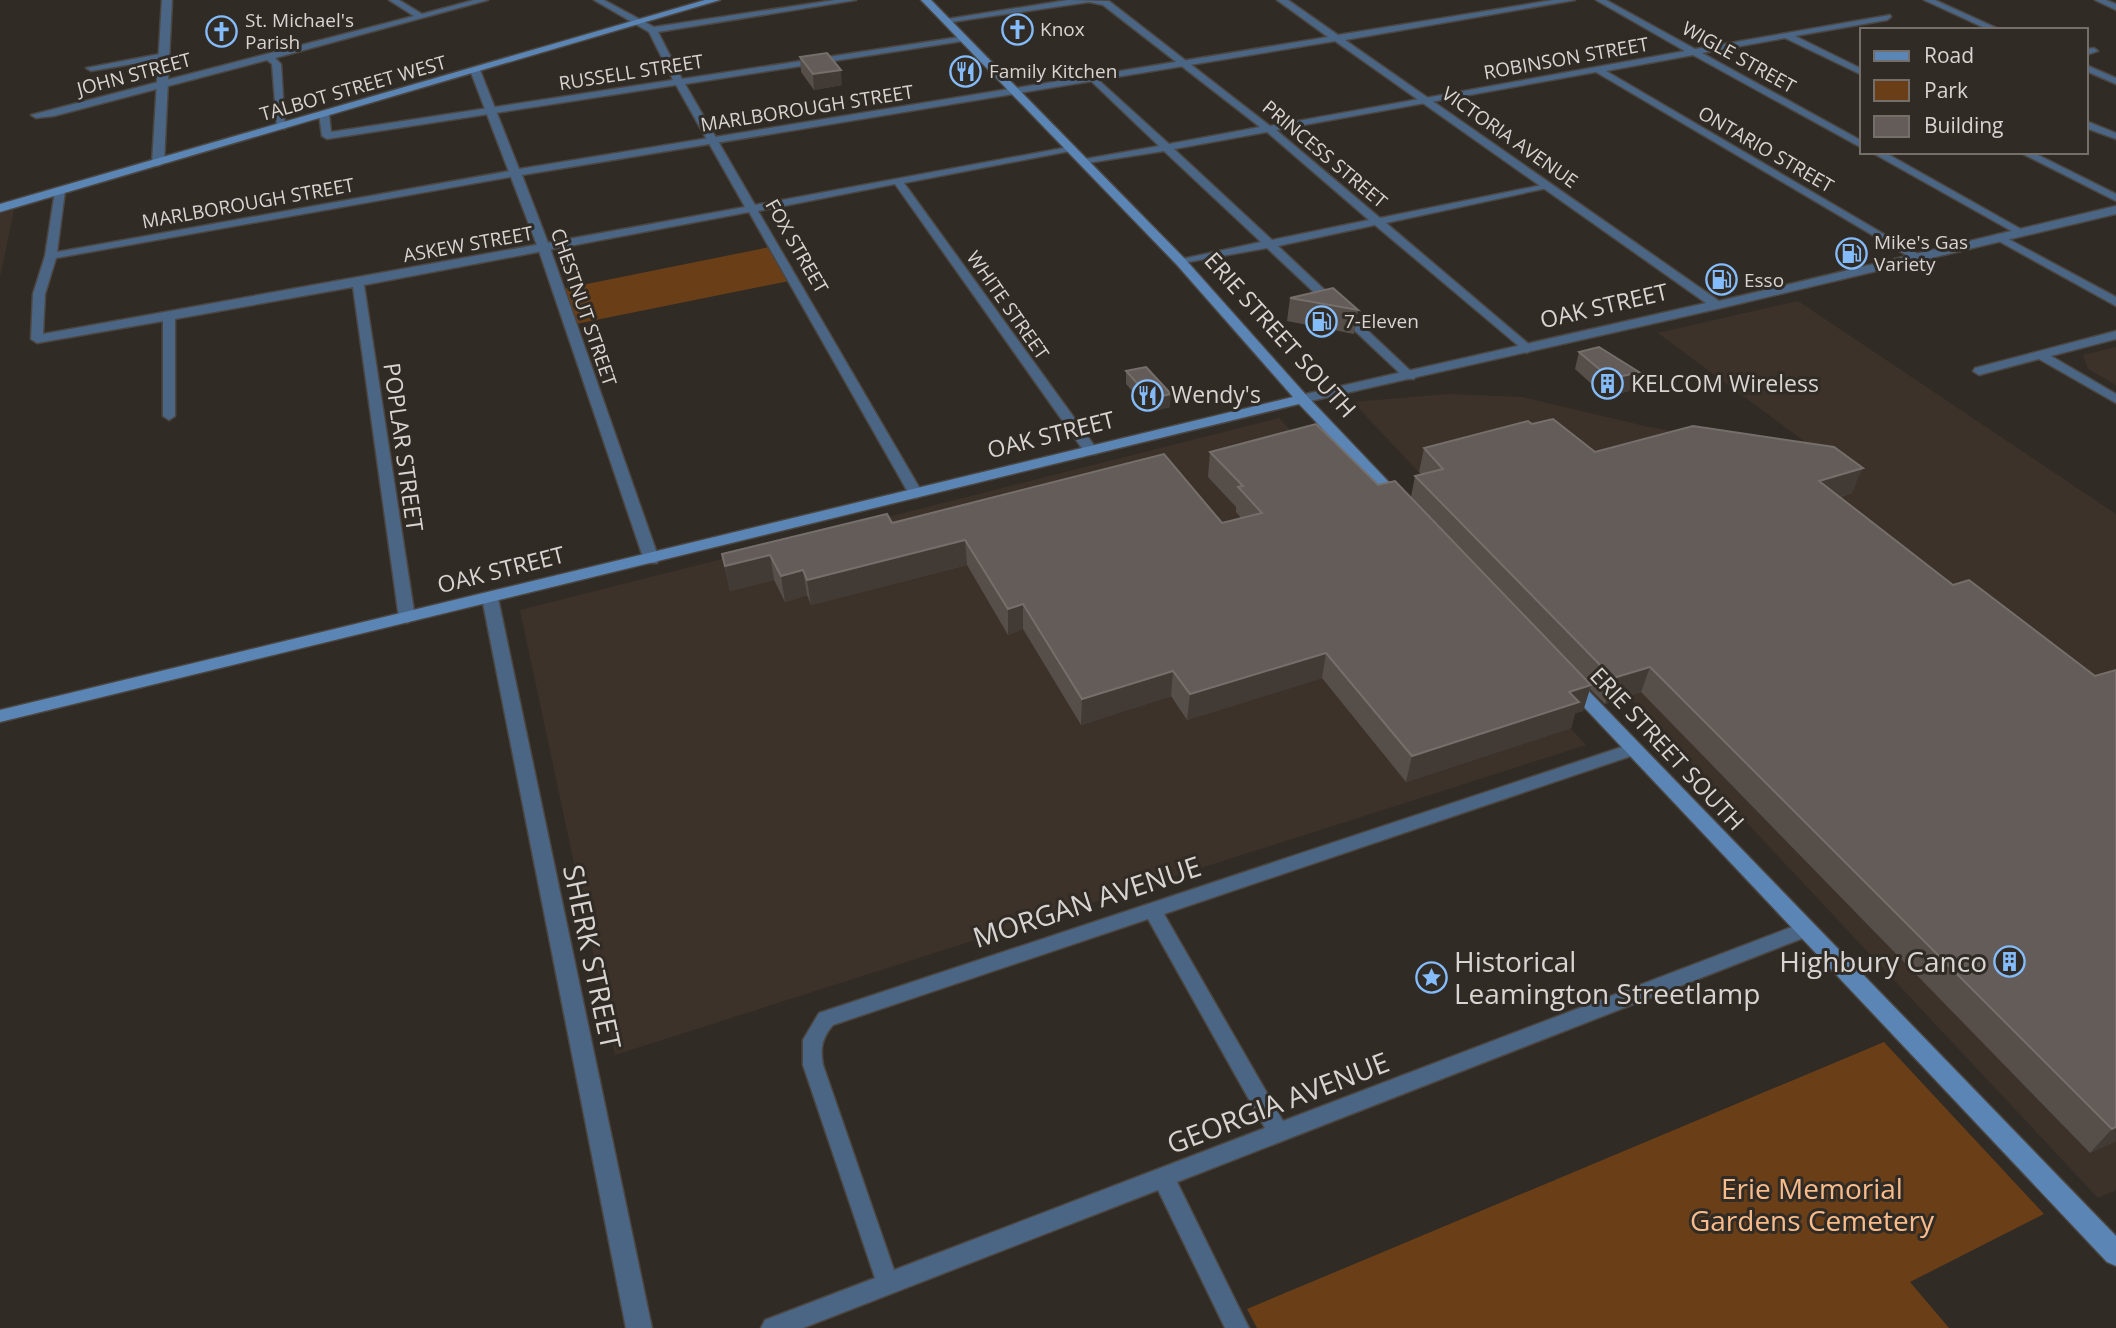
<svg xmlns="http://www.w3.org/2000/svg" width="2116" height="1328" font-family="'Open Sans',sans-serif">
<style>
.built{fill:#3d3229}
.green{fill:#6a3f17}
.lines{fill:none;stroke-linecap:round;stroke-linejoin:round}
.minor-casing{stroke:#4c4641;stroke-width:3}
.tertiary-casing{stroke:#4c4641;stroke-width:3}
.secondary-casing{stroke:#4c4641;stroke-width:3}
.minor{fill:#4b6584;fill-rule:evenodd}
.tertiary{fill:#4b6584;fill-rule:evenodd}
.secondary{fill:#5a85b5;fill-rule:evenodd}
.wall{fill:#554e49}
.shaded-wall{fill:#413a35}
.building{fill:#635c58;stroke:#756f6b;stroke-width:2}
.labels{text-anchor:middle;stroke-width:6;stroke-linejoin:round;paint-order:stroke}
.far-poi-label{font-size:19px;fill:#d8d4d1;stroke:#312b26;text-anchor:start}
.far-street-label{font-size:19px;fill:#d8d4d1;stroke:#312b26}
.street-label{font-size:23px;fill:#d8d4d1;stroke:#312b26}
.poi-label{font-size:23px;fill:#d8d4d1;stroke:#312b26;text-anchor:start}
.near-street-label{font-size:28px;fill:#d8d4d1;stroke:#312b26}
.near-poi-label{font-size:28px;fill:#d8d4d1;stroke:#312b26;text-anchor:start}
.near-park-label{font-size:28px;fill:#f8bb89;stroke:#312b26}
</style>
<rect width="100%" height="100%" fill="#312b26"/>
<path class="built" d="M 14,210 L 0,277 L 0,214 Z
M 1798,301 L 2116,514 L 2116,1190 L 2098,1198 L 1353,402 L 1448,394 L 1522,397 L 1649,427 L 1827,458 L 1658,333 Z
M 2116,347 L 2116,385 L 2088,369 L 2083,355 Z
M 1279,418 L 1586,745 L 615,1055 L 520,610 Z"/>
<path class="green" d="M 775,246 L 794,280 L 571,325 L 557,290 Z
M 1884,1042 L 2044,1214 L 1910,1282 L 1949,1328 L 1257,1328 L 1247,1309 Z"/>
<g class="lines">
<defs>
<path id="minor" d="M 389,0 L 399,0 L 422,14 L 474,0 L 488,0 L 275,58 L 281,64 L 285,129 L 277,127 L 272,64 L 267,60 L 54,116 L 36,118 L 31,115 L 414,16 Z
M 594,0 L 604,0 L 654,27 L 835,0 L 856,0 L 658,32 L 682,79 L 966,36 L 966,40 L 963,41 L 685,84 L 755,205 L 1074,146 L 1075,148 L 1070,151 L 904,183 L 1096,448 L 1096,454 L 1086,454 L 895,184 L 758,211 L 923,494 L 916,498 L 909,494 L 749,212 L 364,285 L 415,618 L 407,623 L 399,618 L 353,287 L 175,319 L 175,416 L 169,420 L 163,416 L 163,321 L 37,343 L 31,339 L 33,294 L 45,256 L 55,191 L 60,188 L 65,191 L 57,252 L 515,170 L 520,173 L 515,176 L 56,258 L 45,294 L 43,334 L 745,207 L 676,85 L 327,139 L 322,136 L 319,114 L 324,111 L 329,114 L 331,132 L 673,80 L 649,32 Z
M 1068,0 L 1109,1 L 1270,126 L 1685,51 L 1596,0 L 1606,0 L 1695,49 L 1890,15 L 1891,17 L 1887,20 L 1795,36 L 1862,69 L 1862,75 L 1785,38 L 1702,53 L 1862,141 L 1862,148 L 1693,55 L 1606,71 L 1923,257 L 1913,259 L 1596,72 L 1276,130 L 1380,218 L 1547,184 L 1552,187 L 1386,223 L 1531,346 L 1533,349 L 1527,353 L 1375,225 L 1278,246 L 1416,376 L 1414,379 L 1406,379 L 1267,248 L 1177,264 L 1177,260 L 1261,242 L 1164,151 L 1081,164 L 1081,160 L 1085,159 L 1159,146 L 1090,80 L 1088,78 L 1093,75 L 1169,144 L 1260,127 L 1103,5 L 1089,2 L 945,23 L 941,20 ZM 1267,132 L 1369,220 L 1272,240 L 1174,149 Z
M 1924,0 L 1935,0 L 2001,30 L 1989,30 Z
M 2095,0 L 2106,0 L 2116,4 L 2116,10 Z
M 2086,49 L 2094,48 L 2098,51 L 2086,55 Z
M 165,53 L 168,54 L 168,58 L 91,71 L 86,68 Z
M 2086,65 L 2116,78 L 2116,84 L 2086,71 Z
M 2086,121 L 2116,133 L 2116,139 L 2086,128 Z
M 1871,152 L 1884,152 L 2026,232 L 2017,234 Z
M 2019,152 L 2032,152 L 2116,194 L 2116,201 Z
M 1999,234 L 2116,297 L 2116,306 L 1995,239 L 1995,235 Z
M 2116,331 L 2116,339 L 2051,356 L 2116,394 L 2116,403 L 2039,359 L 1979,375 L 1973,371 L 1975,368 Z
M 1634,743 L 1640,745 L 1642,749 L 1640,753 L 1164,914 L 1283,1121 L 1797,925 L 1804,922 L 1811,925 L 1813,930 L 1811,935 L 1177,1182 L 1249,1328 L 1225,1328 L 1158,1190 L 803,1328 L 761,1328 L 765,1320 L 875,1278 L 803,1065 L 803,1040 L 819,1013 ZM 1148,919 L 1265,1128 L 894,1270 L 823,1065 C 820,1048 822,1038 833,1025 Z"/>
<path id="tertiary" d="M 162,0 L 172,0 L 164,163 L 158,166 L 152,163 Z
M 1277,0 L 1288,0 L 1338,35 L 1553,0 L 1575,0 L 1345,40 L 1719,301 L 2116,206 L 2116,214 L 1717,309 L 1302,403 L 1295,399 L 1297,396 L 1706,303 L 1335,41 L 522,175 L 550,248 L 659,559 L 657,563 L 645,563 L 538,248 L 470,70 L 471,68 L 480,70 L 519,169 L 1328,37 Z
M 490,593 L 498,598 L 652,1328 L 626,1328 L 482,598 Z"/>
<path id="secondary" d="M 705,0 L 720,0 L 0,212 L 0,204 Z
M 921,0 L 931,0 L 1185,259 L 1307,396 L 1404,498 L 1407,501 L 1404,504 L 1394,504 L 1299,404 L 0,722 L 0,710 L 1293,397 L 1177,265 Z
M 1572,678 L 1578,680 L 2116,1236 L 2116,1266 L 2107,1262 L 1566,688 L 1563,684 Z"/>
</defs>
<use href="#minor" class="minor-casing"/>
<use href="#tertiary" class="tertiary-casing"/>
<use href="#secondary" class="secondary-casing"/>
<use href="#minor" class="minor"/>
<use href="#tertiary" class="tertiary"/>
<use href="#secondary" class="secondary"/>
</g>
<path class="wall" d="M 800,57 L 842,85 L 814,90 L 801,72 Z
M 1290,298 L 1358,310 L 1354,334 L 1287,321 Z
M 1579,352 L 1633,390 L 1606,397 L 1575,369 Z
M 1126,371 L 1170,407 L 1150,412 L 1126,384 Z
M 1532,424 L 1595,452 L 1852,493 L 1840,497 L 1953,585 L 2116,1141 L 2090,1153 L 1641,692 L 1605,704 L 1590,689 L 1583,711 L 1575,713 L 1571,728 L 1406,782 L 1322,678 L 1187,720 L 1171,696 L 1081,725 L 1023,629 L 1008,635 L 967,565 L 811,605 L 807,595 L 785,602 L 774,580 L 730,591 L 722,554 L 892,523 L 1222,523 L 1241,518 L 1236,512 L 1236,507 L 1208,477 L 1210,452 L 1378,485 L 1411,497 L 1415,476 L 1421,474 L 1419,472 L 1424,448 Z"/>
<path class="shaded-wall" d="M 841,70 L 842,85 L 814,90 L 813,74 Z
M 1639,372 L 1633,390 L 1606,397 L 1611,379 Z
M 1171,394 L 1170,407 L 1150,412 L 1151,399 Z
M 1863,468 L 1852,493 L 1809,506 L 1819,481 Z
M 965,540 L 967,565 L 811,605 L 807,580 Z
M 770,555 L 774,580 L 730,591 L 725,566 Z
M 803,570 L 807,595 L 785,602 L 781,576 Z
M 1023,604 L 1023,629 L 1008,635 L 1008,609 Z
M 1326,653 L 1322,678 L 1187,720 L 1190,694 Z
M 1650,667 L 1641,692 L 1605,704 L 1613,678 Z
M 1173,671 L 1171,696 L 1081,725 L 1082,699 Z
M 1591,685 L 1583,711 L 1575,713 L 1571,728 L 1406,782 L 1412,756 L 1569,692 Z
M 2116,1127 L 2116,1141 L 2090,1153 L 2112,1129 Z"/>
<path class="building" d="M 827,53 L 841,70 L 813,74 L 800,57 Z
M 1333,288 L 1358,310 L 1290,298 Z
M 1599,347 L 1639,372 L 1611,379 L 1579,352 Z
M 1146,367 L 1171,394 L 1151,399 L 1126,371 Z
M 1553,419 L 1595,452 L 1693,426 L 1834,447 L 1863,468 L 1819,481 L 1953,585 L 1969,580 L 2095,676 L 2116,670 L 2116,1127 L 2112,1129 L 1650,667 L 1613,678 L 1415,476 L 1443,469 L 1424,448 L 1528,421 L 1532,424 Z
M 1316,424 L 1378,485 L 1395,481 L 1591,685 L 1569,692 L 1579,702 L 1412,756 L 1326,653 L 1190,694 L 1173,671 L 1082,699 L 1023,604 L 1008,609 L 965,540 L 807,580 L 803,570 L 781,576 L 770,555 L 725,566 L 722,554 L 887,514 L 892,523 L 1164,454 L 1222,523 L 1262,513 L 1238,487 L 1243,486 L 1210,452 Z"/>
<defs>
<symbol id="church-ring" viewBox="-11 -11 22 22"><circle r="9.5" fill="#312b26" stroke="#84bcfb" stroke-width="1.5"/><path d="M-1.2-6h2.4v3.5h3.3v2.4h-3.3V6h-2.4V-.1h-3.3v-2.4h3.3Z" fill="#84bcfb"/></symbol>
<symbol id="restaurant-ring" viewBox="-11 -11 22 22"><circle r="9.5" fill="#312b26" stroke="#84bcfb" stroke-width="1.5"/><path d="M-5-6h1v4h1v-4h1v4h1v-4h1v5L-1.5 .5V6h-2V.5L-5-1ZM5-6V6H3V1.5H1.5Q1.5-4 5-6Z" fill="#84bcfb"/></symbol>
<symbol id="fuel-ring" viewBox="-11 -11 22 22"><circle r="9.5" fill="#312b26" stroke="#84bcfb" stroke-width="1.5"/><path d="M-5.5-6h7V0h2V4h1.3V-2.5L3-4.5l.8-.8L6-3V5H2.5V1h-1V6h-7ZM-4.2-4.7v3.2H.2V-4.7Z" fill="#84bcfb"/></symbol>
<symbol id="building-ring" viewBox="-11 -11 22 22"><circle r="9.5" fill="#312b26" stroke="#84bcfb" stroke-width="1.5"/><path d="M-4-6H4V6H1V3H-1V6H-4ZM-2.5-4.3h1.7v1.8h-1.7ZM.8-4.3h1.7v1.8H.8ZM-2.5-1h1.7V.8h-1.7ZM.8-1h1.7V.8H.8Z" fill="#84bcfb"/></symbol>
<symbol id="sight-ring" viewBox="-11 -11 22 22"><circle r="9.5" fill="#312b26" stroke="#84bcfb" stroke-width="1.5"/><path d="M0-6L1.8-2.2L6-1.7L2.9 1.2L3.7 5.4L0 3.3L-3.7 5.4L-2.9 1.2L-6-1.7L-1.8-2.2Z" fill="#84bcfb"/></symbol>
</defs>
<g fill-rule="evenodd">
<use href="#church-ring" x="1000" y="12" width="35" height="35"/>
<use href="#church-ring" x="204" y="14" width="35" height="35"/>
<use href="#restaurant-ring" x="948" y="54" width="35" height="35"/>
<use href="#fuel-ring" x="1834" y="236" width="35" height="35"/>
<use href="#fuel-ring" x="1704" y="262" width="35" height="35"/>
<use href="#fuel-ring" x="1304" y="304" width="35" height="35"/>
<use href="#building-ring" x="1590" y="366" width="35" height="35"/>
<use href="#restaurant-ring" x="1130" y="378" width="35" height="35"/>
<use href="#building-ring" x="1992" y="944" width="35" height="35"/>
<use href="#sight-ring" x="1414" y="960" width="35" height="35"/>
</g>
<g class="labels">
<g class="far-poi-label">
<text x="245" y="27">St. Michael's<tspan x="245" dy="22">Parish</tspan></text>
<text x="1040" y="36">Knox</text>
<text x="989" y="78">Family Kitchen</text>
<text x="1874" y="249">Mike's Gas<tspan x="1874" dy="22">Variety</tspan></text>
<text x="1744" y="287">Esso</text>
<text x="1344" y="328">7-Eleven</text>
</g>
<g class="far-street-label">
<text transform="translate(1739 57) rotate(29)" y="7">WIGLE STREET</text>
<text transform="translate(1566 58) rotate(-10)" y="7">ROBINSON STREET</text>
<text transform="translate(631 72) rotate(-9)" y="7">RUSSELL STREET</text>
<text transform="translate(134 74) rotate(-15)" y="7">JOHN STREET</text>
<text transform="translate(353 88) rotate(-16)" y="7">TALBOT STREET WEST</text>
<text transform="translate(807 108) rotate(-9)" y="7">MARLBOROUGH STREET</text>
<text transform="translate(1510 137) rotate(35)" y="7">VICTORIA AVENUE</text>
<text transform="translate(1766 149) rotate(30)" y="7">ONTARIO STREET</text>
<text transform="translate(1325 154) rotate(40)" y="7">PRINCESS STREET</text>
<text transform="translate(248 203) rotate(-10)" y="7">MARLBOROUGH STREET</text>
<text transform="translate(468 244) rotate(-10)" y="7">ASKEW STREET</text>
<text transform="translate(797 246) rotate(60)" y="7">FOX STREET</text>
<text transform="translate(1008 305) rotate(55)" y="7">WHITE STREET</text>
<text transform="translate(584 307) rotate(71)" y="7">CHESTNUT STREET</text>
</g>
<g class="street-label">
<text transform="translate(1604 306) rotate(-13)" y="8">OAK STREET</text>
<text transform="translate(1280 335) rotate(48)" y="8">ERIE STREET SOUTH</text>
<text transform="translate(1051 435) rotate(-14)" y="8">OAK STREET</text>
<text transform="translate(403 447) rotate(82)" y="8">POPLAR STREET</text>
<text transform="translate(501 570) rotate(-14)" y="8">OAK STREET</text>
<text transform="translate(1667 749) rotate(47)" y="8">ERIE STREET SOUTH</text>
</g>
<g class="poi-label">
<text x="1631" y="392">KELCOM Wireless</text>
<text x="1171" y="403">Wendy's</text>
</g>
<g class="near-street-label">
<text transform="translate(1087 902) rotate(-18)" y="10">MORGAN AVENUE</text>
<text transform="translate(592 957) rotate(78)" y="10">SHERK STREET</text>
<text transform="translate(1278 1103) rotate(-21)" y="10">GEORGIA AVENUE</text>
</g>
<g class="near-poi-label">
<text x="1454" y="972">Historical<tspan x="1454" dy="32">Leamington Streetlamp</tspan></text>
<text x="1987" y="972" text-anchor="end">Highbury Canco</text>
</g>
<g class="near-park-label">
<text x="1812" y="1199">Erie Memorial<tspan x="1812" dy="32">Gardens Cemetery</tspan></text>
</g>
</g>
<rect x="1860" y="28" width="228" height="126" fill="#312b26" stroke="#746f6a" stroke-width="2"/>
<rect x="1874" y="51" width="35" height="10" fill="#5a85b5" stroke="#746f6a" stroke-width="2"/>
<text x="1924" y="63" font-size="21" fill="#d8d4d1">Road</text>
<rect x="1874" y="80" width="35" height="21" fill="#6a3f17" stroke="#746f6a" stroke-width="2"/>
<text x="1924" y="98" font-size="21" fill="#d8d4d1">Park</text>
<rect x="1874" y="116" width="35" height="21" fill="#635c58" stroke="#746f6a" stroke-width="2"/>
<text x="1924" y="133" font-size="21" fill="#d8d4d1">Building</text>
</svg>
